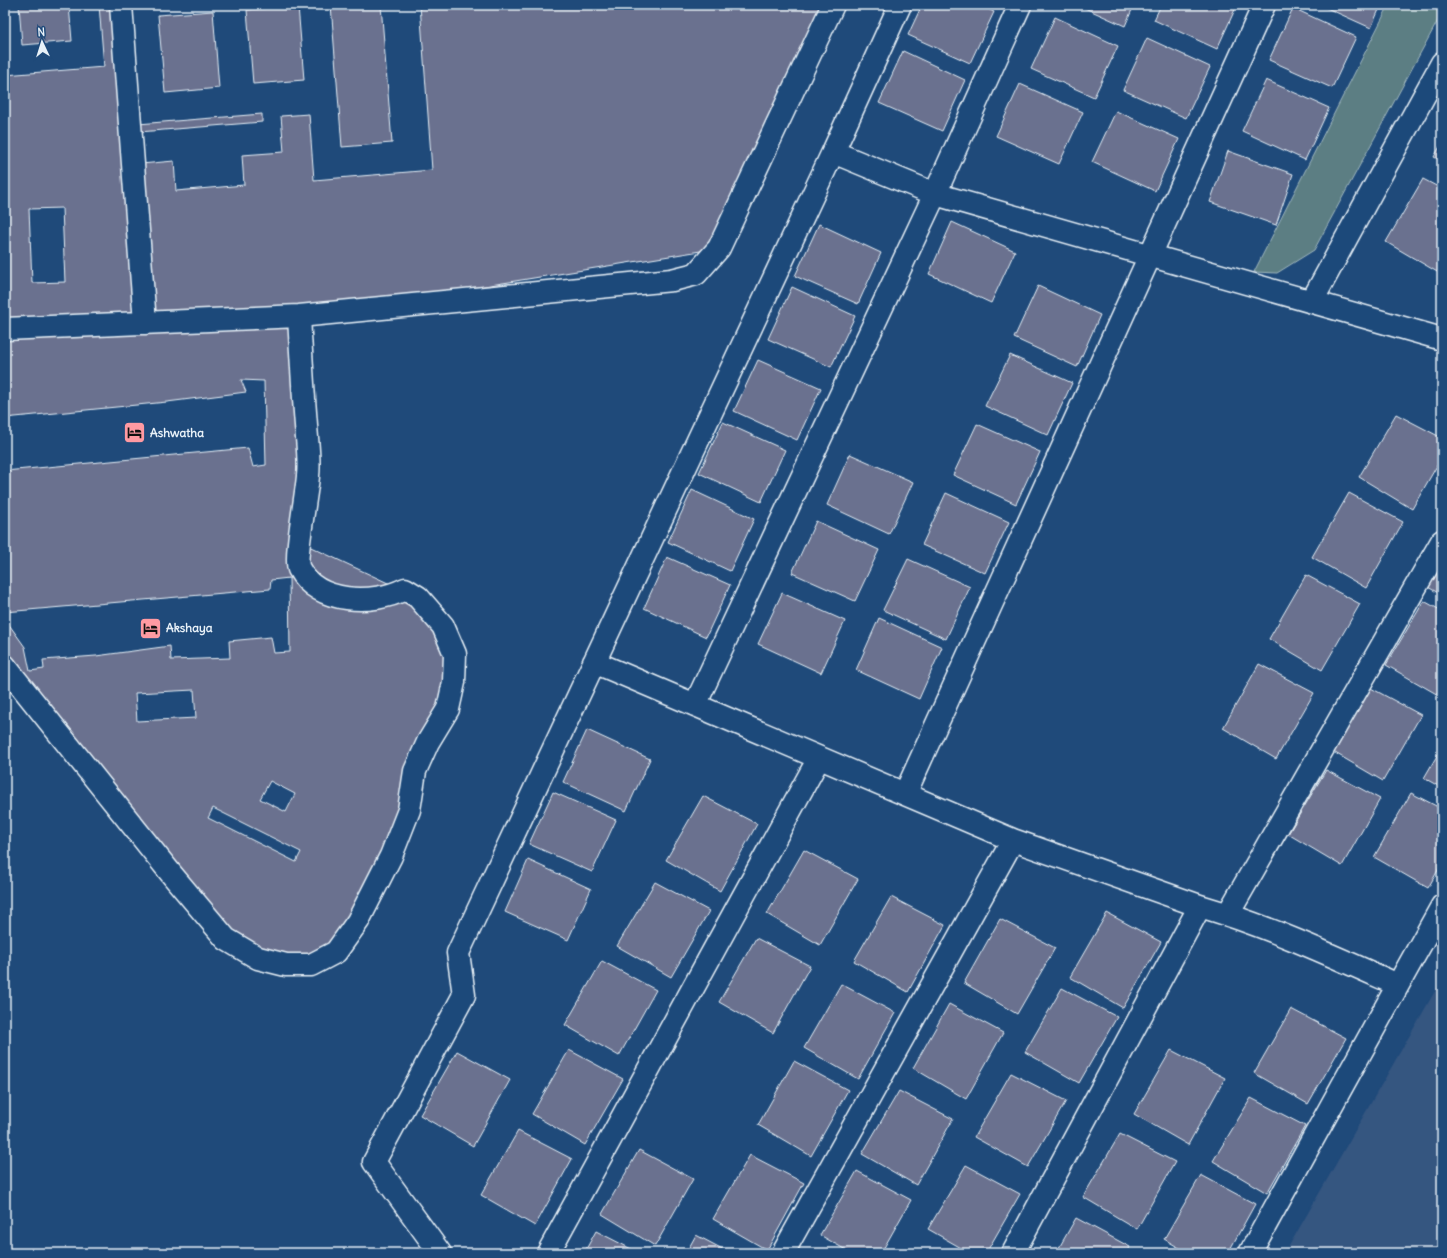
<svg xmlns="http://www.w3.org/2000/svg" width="1447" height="1258" font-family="Delius,sans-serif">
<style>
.built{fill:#365680}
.green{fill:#5b7e83;stroke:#a2b8be}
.building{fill:#6a718f;stroke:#e8f1f8;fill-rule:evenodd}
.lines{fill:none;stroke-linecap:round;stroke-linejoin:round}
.minor-casing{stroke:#e8f1f8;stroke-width:25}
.minor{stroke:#1f4a7a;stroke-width:22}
.labels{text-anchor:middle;stroke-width:3;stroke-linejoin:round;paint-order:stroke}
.poi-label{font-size:12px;font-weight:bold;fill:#e8f1f8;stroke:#1f4a7a;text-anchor:start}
</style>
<rect width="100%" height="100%" fill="#1f4a7a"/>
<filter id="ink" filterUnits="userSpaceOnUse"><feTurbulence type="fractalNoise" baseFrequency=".025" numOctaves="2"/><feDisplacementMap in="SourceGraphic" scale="8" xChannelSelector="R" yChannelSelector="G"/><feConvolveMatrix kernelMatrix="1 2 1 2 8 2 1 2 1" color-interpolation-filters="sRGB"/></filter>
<g filter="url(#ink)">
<path class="built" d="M 1442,979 L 1442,1253 L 1285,1253 Z"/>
<path class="green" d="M 1389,5 L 1442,5 L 1442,13 L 1314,250 L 1277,273 L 1254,272 Z"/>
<path class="building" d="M 5,5 L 19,5 L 22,45 L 72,41 L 69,5 L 99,5 L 104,67 L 5,75 Z
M 5,5 L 833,5 L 719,248 L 299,316 L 300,542 L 418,597 L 455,654 L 391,856 L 336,952 L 258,958 L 112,800 L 5,657 Z
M 129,5 L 331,5 L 342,147 L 392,143 L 381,5 L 420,5 L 432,170 L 314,180 L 309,114 L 281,116 L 284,152 L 242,155 L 244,185 L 176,191 L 174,161 L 141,164 L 139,132 L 262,122 L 262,114 L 138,124 ZM 298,6 L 304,80 L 253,84 L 247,10 ZM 213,11 L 219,88 L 165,93 L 158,15 Z
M 922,5 L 980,5 L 994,12 L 970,63 L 908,35 Z
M 1078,5 L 1134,5 L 1125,26 Z
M 1161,5 L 1237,5 L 1217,49 L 1154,20 Z
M 1320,5 L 1381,5 L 1371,28 Z
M 1293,8 L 1356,37 L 1332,88 L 1269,60 Z
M 1055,17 L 1118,46 L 1094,97 L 1031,69 Z
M 1147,38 L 1210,67 L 1186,118 L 1123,90 Z
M 903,51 L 965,80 L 942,131 L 879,103 Z
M 1266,80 L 1329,108 L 1305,160 L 1242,131 Z
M 1020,84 L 1083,112 L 1059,164 L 996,136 Z
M 1116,111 L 1179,139 L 1155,191 L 1092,162 Z
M 1442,143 L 1442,161 L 1434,157 Z
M 1228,151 L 1293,174 L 1276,225 L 1210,202 Z
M 1423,179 L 1442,189 L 1442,269 L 1439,273 L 1386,242 Z
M 62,208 L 65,282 L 32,283 L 29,209 Z
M 952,222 L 1015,251 L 991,303 L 929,274 Z
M 819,224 L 881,253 L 858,304 L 795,276 Z
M 1038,286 L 1100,315 L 1077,367 L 1014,338 Z
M 792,287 L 855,316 L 831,367 L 768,339 Z
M 1010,355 L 1072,383 L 1048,435 L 985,406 Z
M 758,360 L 821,388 L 797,440 L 734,411 Z
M 241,380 L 264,381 L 266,465 L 253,467 L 248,448 L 5,471 L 5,418 L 167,402 L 246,392 Z
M 1396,414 L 1442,438 L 1442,457 L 1412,509 L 1359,477 Z
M 723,422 L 785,450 L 761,502 L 699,473 Z
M 977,424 L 1040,452 L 1016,504 L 953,475 Z
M 850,454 L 913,482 L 889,534 L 827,505 Z
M 692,490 L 754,519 L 730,571 L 668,542 Z
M 946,493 L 1009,522 L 985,573 L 922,545 Z
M 1349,493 L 1403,522 L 1366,588 L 1312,557 Z
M 816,521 L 879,550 L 855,601 L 792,573 Z
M 667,557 L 730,585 L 706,637 L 644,608 Z
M 1442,558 L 1442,595 L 1426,586 Z
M 908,559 L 970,587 L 946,639 L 883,610 Z
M 1306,575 L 1360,604 L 1322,670 L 1269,639 Z
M 289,578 L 290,652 L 274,653 L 271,637 L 229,641 L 230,658 L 171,660 L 170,646 L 96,656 L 43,660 L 44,669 L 30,671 L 25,647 L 5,619 L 5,612 L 270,589 L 271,580 Z
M 782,593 L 845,621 L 821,673 L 758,644 Z
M 1424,601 L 1442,611 L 1442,692 L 1440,696 L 1386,665 Z
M 879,618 L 942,647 L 919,699 L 856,670 Z
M 1259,664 L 1314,693 L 1276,759 L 1223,728 Z
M 1367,686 L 1421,715 L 1383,781 L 1330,750 Z
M 194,690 L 196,718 L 137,721 L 135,693 Z
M 587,730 L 650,759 L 626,811 L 563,782 Z
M 1442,747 L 1442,788 L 1424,778 Z
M 1326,770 L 1380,799 L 1342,866 L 1288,834 Z
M 270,781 L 295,794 L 286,812 L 260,799 Z
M 553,792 L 616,820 L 592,872 L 529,844 Z
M 1411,793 L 1442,809 L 1442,863 L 1428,888 L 1374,857 Z
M 703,796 L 757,824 L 720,891 L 666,860 Z
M 213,808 L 301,852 L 296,862 L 208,818 Z
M 804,850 L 858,879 L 820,945 L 767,914 Z
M 528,860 L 591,889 L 568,940 L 505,912 Z
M 655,882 L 709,911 L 671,977 L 617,946 Z
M 891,897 L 945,925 L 908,992 L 854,961 Z
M 1107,913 L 1161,942 L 1123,1008 L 1070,977 Z
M 1000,919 L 1055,948 L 1017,1014 L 964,983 Z
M 756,938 L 810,966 L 773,1033 L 719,1002 Z
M 602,961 L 656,990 L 619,1056 L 565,1025 Z
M 841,984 L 895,1013 L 858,1079 L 804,1048 Z
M 1062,988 L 1117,1017 L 1079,1083 L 1025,1052 Z
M 949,1004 L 1003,1033 L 966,1099 L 913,1068 Z
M 1291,1009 L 1346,1038 L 1308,1104 L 1254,1073 Z
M 569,1050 L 623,1079 L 585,1145 L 532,1114 Z
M 1171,1050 L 1225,1078 L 1188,1145 L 1134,1114 Z
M 457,1051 L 510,1080 L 473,1146 L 420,1115 Z
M 794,1061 L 848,1090 L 811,1156 L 758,1125 Z
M 1011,1073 L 1066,1101 L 1028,1167 L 974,1137 Z
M 899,1091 L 953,1119 L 916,1185 L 862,1154 Z
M 1251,1098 L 1305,1126 L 1267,1193 L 1213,1161 Z
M 518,1131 L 572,1159 L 535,1226 L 481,1195 Z
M 1120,1134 L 1175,1162 L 1137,1229 L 1083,1197 Z
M 639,1150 L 693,1179 L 655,1246 L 602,1214 Z
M 750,1155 L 804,1183 L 767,1250 L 713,1219 Z
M 966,1165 L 1020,1194 L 986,1253 L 970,1253 L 928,1229 Z
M 857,1171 L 911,1200 L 881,1253 L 851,1253 L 820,1235 Z
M 1201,1175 L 1255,1204 L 1228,1253 L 1188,1253 L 1164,1239 Z
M 1076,1218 L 1130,1247 L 1127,1253 L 1056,1253 Z
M 596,1231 L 639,1253 L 584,1253 Z
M 696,1235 L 730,1253 L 686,1253 Z"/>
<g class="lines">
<defs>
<path id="minor" d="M 121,5 L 145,323
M 833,152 L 900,5
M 1312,301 L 1442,63
M 5,329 L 299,316 L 672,280 L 696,274 L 719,248 L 833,5
M 594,662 L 1013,840 L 783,1253
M 5,666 L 173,876 L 226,939 L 258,958 L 286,965 L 311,965 L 336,952 L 358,921 L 391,856 L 409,810 L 415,771 L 428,742 L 448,709 L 454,682 L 455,654 L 443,626 L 418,597 L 405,589 C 374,605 317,604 299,569 C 294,559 307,492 308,476 C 310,460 307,442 306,425 C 303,389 301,353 299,316
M 695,705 L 935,194 L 1020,5
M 905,794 L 1264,5
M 1013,840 L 1200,906
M 1228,914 L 1442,541
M 440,1253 L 374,1162 L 464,995 L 458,953 L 833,152 L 935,194 L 1442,339
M 548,1253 L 819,758
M 1013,1253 L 1200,906 C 1268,926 1333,956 1398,985 L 1442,906
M 1250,1253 L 1398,985"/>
</defs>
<use href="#minor" class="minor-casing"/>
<use href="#minor" class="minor"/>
</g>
</g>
<defs>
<symbol id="hotel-square" viewBox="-11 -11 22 22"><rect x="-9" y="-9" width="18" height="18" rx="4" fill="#ff9aa2" stroke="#1f4a7a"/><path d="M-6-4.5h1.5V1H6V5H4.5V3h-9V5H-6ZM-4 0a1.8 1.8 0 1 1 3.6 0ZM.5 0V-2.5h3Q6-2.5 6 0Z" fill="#111"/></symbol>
</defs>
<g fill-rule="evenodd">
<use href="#hotel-square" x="122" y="420" width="25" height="25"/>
<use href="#hotel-square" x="138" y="616" width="25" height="25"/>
</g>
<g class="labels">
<g class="poi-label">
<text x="150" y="437">Ashwatha</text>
<text x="166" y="632">Akshaya</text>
</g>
</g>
<rect width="1447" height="1258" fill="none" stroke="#1f4a7a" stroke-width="20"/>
<rect x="10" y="10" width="1427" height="1238" fill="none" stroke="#e8f1f8" stroke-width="1.5" filter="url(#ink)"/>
<g transform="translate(42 42) rotate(356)" stroke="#1f4a7a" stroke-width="3" paint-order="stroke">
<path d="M0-3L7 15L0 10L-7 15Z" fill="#e8f1f8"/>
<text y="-6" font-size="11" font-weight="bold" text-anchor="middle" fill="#e8f1f8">N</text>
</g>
</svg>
